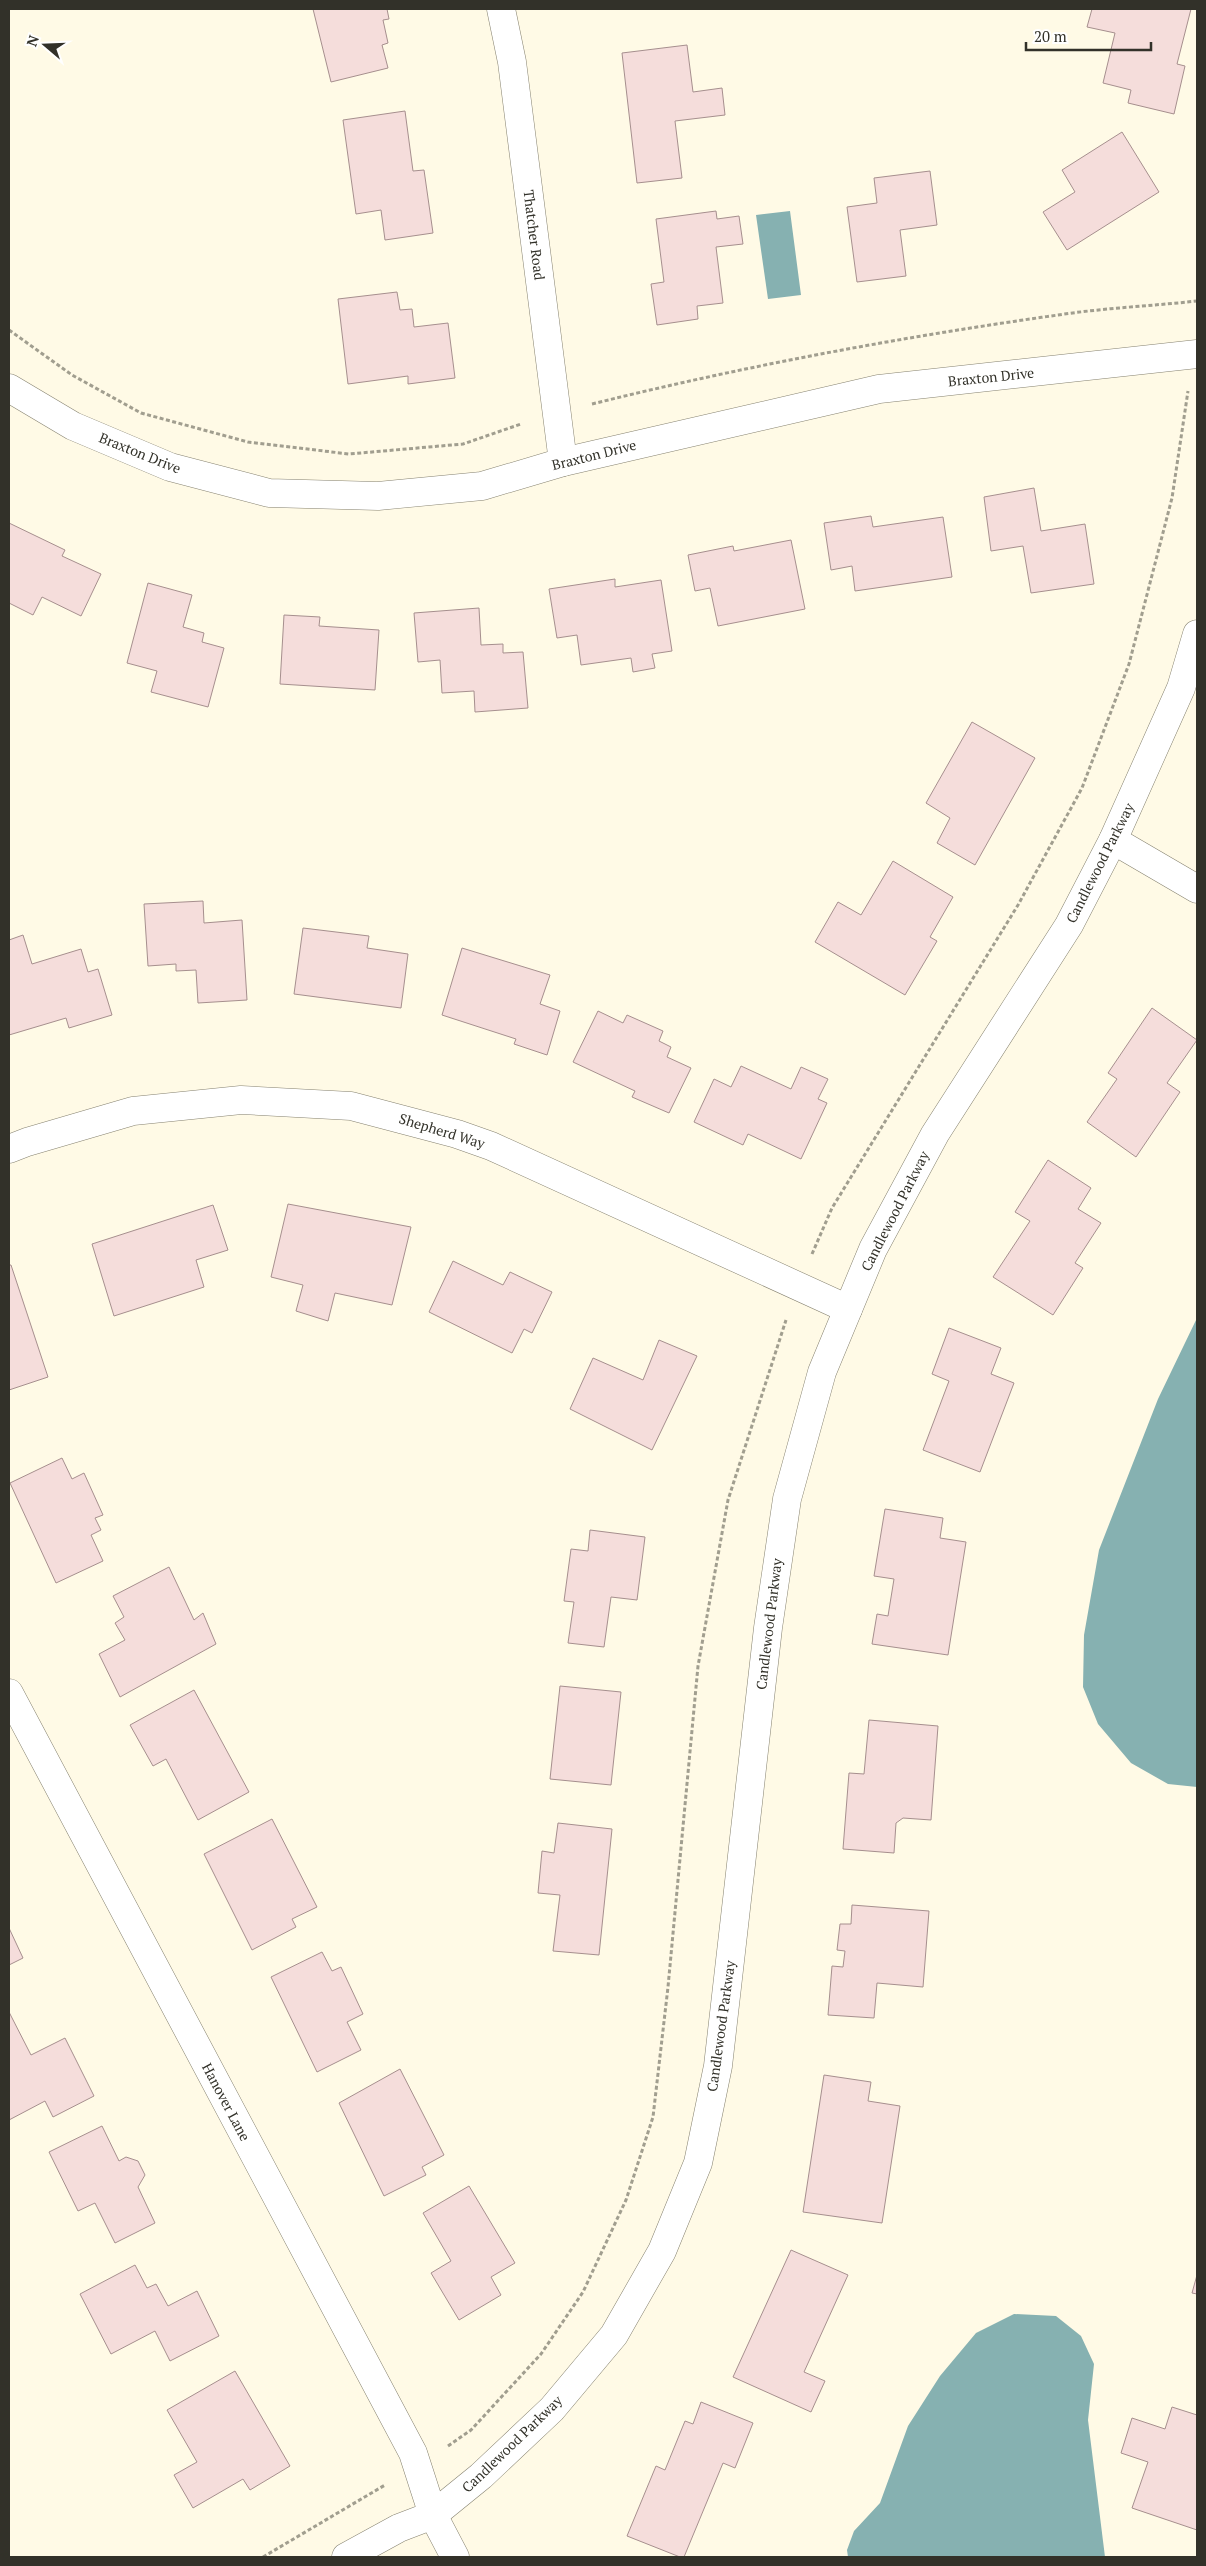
<svg xmlns="http://www.w3.org/2000/svg" width="1206" height="2566" font-family="'PT Serif',serif">
<style>
.water{fill:#86b1b1}
.building{fill:#f5dddb;stroke:#a68f8e}
.lines{fill:none;stroke-linecap:round;stroke-linejoin:round}
.street-casing{stroke:#868270;stroke-width:29}
.secondary-casing{stroke:#868270;stroke-width:29}
.path{stroke:#a19e8f;stroke-width:3;stroke-dasharray:4 2.5;stroke-linecap:butt}
.street{stroke:#fff;stroke-width:28}
.secondary{stroke:#fff;stroke-width:28}
.labels{text-anchor:middle;stroke-width:4.5;stroke-linejoin:round;paint-order:stroke}
.street-label{font-size:14px;fill:#323129;stroke:#fff}
</style>
<rect width="100%" height="100%" fill="#fffae6"/>
<path class="water" d="M 790,211 L 801,295 L 768,299 L 756,215 Z
M 1197,1318 L 1197,1787 L 1168,1784 L 1131,1763 L 1098,1724 L 1083,1687 L 1084,1635 L 1099,1550 L 1158,1399 Z
M 1014,2314 L 1056,2316 L 1081,2336 L 1094,2364 L 1088,2420 L 1105,2557 L 848,2557 L 847,2550 L 854,2531 L 880,2503 L 908,2426 L 940,2376 L 976,2333 Z"/>
<path class="building" d="M 313,9 L 387,9 L 389,19 L 383,20 L 388,43 L 382,45 L 388,68 L 331,82 Z
M 1092,9 L 1191,9 L 1177,64 L 1185,66 L 1174,114 L 1128,103 L 1131,90 L 1103,83 L 1115,33 L 1087,27 Z
M 687,45 L 693,92 L 722,88 L 725,115 L 675,121 L 682,178 L 637,183 L 622,53 Z
M 405,111 L 413,171 L 424,170 L 433,233 L 385,240 L 381,210 L 356,214 L 343,120 Z
M 1122,132 L 1159,192 L 1067,250 L 1043,212 L 1075,192 L 1062,170 Z
M 930,171 L 937,225 L 900,230 L 906,276 L 857,282 L 847,207 L 877,203 L 874,178 Z
M 716,211 L 717,219 L 739,216 L 743,244 L 716,247 L 723,303 L 697,306 L 698,319 L 657,325 L 651,284 L 664,282 L 656,219 Z
M 397,292 L 400,310 L 412,309 L 414,327 L 448,323 L 455,378 L 408,384 L 408,376 L 348,384 L 338,299 Z
M 1034,488 L 1041,531 L 1085,524 L 1094,584 L 1031,593 L 1023,546 L 991,551 L 984,497 Z
M 871,516 L 873,527 L 943,517 L 952,577 L 855,591 L 852,566 L 831,570 L 824,523 Z
M 9,523 L 65,550 L 62,556 L 101,574 L 81,616 L 42,597 L 33,615 L 9,603 Z
M 791,540 L 805,609 L 718,626 L 710,588 L 695,591 L 688,555 L 733,546 L 734,551 Z
M 615,579 L 615,587 L 661,580 L 672,651 L 652,654 L 655,668 L 633,672 L 631,658 L 581,665 L 577,635 L 557,638 L 549,589 Z
M 148,583 L 192,595 L 183,627 L 204,633 L 202,642 L 224,648 L 208,707 L 151,692 L 157,671 L 127,663 Z
M 479,608 L 481,645 L 503,644 L 503,653 L 523,652 L 528,708 L 475,712 L 474,691 L 442,693 L 440,660 L 418,662 L 414,613 Z
M 284,615 L 320,617 L 319,626 L 379,630 L 375,690 L 280,684 Z
M 972,722 L 1035,758 L 975,865 L 937,843 L 950,818 L 926,803 Z
M 893,861 L 953,897 L 930,937 L 937,941 L 905,995 L 815,942 L 838,902 L 861,915 Z
M 203,901 L 204,923 L 242,920 L 247,1000 L 198,1003 L 196,970 L 176,971 L 176,964 L 148,966 L 144,904 Z
M 303,928 L 369,936 L 367,948 L 408,954 L 401,1008 L 294,994 Z
M 23,935 L 32,964 L 81,949 L 88,972 L 98,969 L 112,1015 L 69,1028 L 66,1018 L 9,1035 L 9,940 Z
M 462,948 L 550,975 L 540,1004 L 560,1011 L 547,1055 L 514,1044 L 516,1039 L 442,1015 Z
M 1152,1008 L 1197,1040 L 1167,1083 L 1180,1092 L 1136,1157 L 1087,1122 L 1117,1079 L 1108,1073 Z
M 598,1011 L 623,1023 L 627,1015 L 663,1031 L 659,1041 L 671,1047 L 667,1057 L 691,1068 L 669,1113 L 632,1097 L 635,1091 L 573,1062 Z
M 741,1066 L 791,1089 L 801,1067 L 828,1079 L 818,1099 L 827,1103 L 801,1159 L 748,1134 L 743,1145 L 694,1122 L 714,1079 L 731,1087 Z
M 1048,1160 L 1091,1188 L 1078,1209 L 1101,1223 L 1075,1263 L 1083,1268 L 1053,1315 L 993,1277 L 1030,1221 L 1015,1212 Z
M 288,1204 L 411,1227 L 392,1305 L 335,1293 L 328,1321 L 296,1311 L 303,1285 L 271,1277 Z
M 213,1205 L 228,1250 L 196,1260 L 204,1287 L 114,1316 L 92,1244 Z
M 453,1261 L 503,1285 L 510,1272 L 552,1292 L 532,1333 L 524,1329 L 512,1353 L 429,1312 Z
M 9,1265 L 11,1265 L 48,1377 L 9,1390 Z
M 949,1328 L 1001,1348 L 991,1374 L 1014,1383 L 980,1472 L 923,1450 L 949,1381 L 932,1374 Z
M 659,1340 L 697,1356 L 652,1450 L 570,1409 L 593,1358 L 643,1380 Z
M 62,1458 L 72,1479 L 84,1473 L 103,1515 L 95,1518 L 101,1530 L 91,1535 L 103,1561 L 56,1583 L 10,1483 Z
M 885,1509 L 943,1518 L 940,1538 L 966,1542 L 948,1655 L 872,1644 L 877,1614 L 888,1616 L 894,1579 L 874,1576 Z
M 590,1530 L 645,1537 L 637,1600 L 611,1597 L 604,1647 L 568,1643 L 574,1602 L 564,1601 L 571,1549 L 588,1551 Z
M 169,1567 L 194,1620 L 203,1613 L 216,1644 L 120,1697 L 99,1654 L 125,1640 L 115,1623 L 124,1617 L 113,1596 Z
M 560,1686 L 621,1692 L 611,1785 L 550,1779 Z
M 194,1690 L 249,1792 L 198,1820 L 166,1759 L 153,1766 L 130,1725 Z
M 869,1720 L 938,1726 L 931,1820 L 903,1818 L 896,1823 L 894,1853 L 843,1849 L 849,1773 L 864,1774 Z
M 272,1819 L 317,1907 L 292,1919 L 296,1927 L 252,1950 L 204,1854 Z
M 558,1823 L 612,1829 L 599,1955 L 553,1951 L 560,1895 L 538,1893 L 542,1851 L 554,1853 Z
M 852,1905 L 929,1911 L 923,1987 L 877,1983 L 874,2018 L 828,2015 L 832,1966 L 843,1967 L 845,1951 L 837,1950 L 840,1924 L 851,1924 Z
M 9,1928 L 23,1958 L 9,1965 Z
M 322,1952 L 332,1971 L 341,1967 L 363,2014 L 347,2022 L 361,2050 L 317,2072 L 271,1977 Z
M 9,2012 L 31,2055 L 65,2038 L 94,2096 L 53,2117 L 45,2101 L 9,2120 Z
M 400,2069 L 444,2155 L 422,2167 L 426,2175 L 384,2196 L 339,2103 Z
M 824,2075 L 871,2082 L 868,2101 L 900,2106 L 882,2223 L 803,2212 Z
M 102,2126 L 119,2161 L 126,2157 L 138,2161 L 145,2175 L 138,2187 L 155,2223 L 115,2243 L 95,2203 L 78,2211 L 49,2152 Z
M 469,2186 L 515,2263 L 491,2277 L 501,2295 L 459,2320 L 431,2273 L 451,2261 L 423,2213 Z
M 791,2250 L 848,2275 L 804,2372 L 825,2381 L 811,2412 L 733,2377 Z
M 135,2265 L 147,2288 L 156,2284 L 168,2306 L 197,2291 L 219,2336 L 170,2361 L 155,2331 L 111,2354 L 80,2294 Z
M 1197,2275 L 1197,2294 L 1192,2293 Z
M 235,2371 L 290,2466 L 250,2490 L 243,2479 L 193,2508 L 174,2475 L 197,2462 L 167,2410 Z
M 701,2402 L 753,2423 L 735,2468 L 723,2463 L 684,2557 L 680,2557 L 627,2536 L 656,2466 L 665,2470 L 685,2421 L 693,2424 Z
M 1172,2407 L 1197,2415 L 1197,2530 L 1132,2508 L 1148,2462 L 1121,2453 L 1132,2418 L 1165,2429 Z"/>
<g class="lines">
<defs>
<path id="street" d="M 501,9 L 512,62 L 563,462
M 1113,840 L 1197,889
M 9,1149 L 27,1142 L 133,1111 L 241,1100 L 351,1106 L 457,1134 L 491,1146 L 848,1309
M 9,1693 L 413,2453 L 433,2515 L 455,2557"/>
<path id="secondary" d="M 9,388 L 73,426 L 170,467 L 269,493 L 378,496 L 482,486 L 563,462 L 879,389 L 1197,354
M 346,2557 L 399,2528 L 433,2515 L 481,2476 L 552,2409 L 614,2335 L 662,2251 L 698,2163 L 718,2066 L 768,1628 L 787,1499 L 822,1372 L 873,1249 L 935,1134 L 1069,925 L 1113,840 L 1181,688 L 1197,634"/>
</defs>
<use href="#street" class="street-casing"/>
<use href="#secondary" class="secondary-casing"/>
<path class="path" d="M 9,330 L 72,375 L 141,413 L 248,442 L 349,454 L 463,444 L 521,424
M 592,404 C 745,366 901,337 1058,315 C 1104,308 1151,306 1197,301
M 812,1254 L 832,1208 L 1018,905 L 1082,788 L 1129,664 L 1172,498 L 1188,391
M 448,2446 L 471,2430 L 541,2354 L 583,2292 L 626,2200 L 653,2117 L 668,1987 L 698,1666 L 728,1500 L 786,1320
M 263,2557 L 385,2485"/>
<use href="#street" class="street"/>
<use href="#secondary" class="secondary"/>
</g>
<g class="labels">
<g class="street-label">
<text transform="translate(534 235) rotate(83)" y="5">Thatcher Road</text>
<text transform="translate(991 377) rotate(-6)" y="5">Braxton Drive</text>
<text transform="translate(140 453) rotate(22)" y="5">Braxton Drive</text>
<text transform="translate(594 455) rotate(-14)" y="5">Braxton Drive</text>
<text transform="translate(1100 863) rotate(-63)" y="5">Candlewood Parkway</text>
<text transform="translate(442 1131) rotate(17)" y="5">Shepherd Way</text>
<text transform="translate(895 1211) rotate(-63)" y="5">Candlewood Parkway</text>
<text transform="translate(769 1624) rotate(-83)" y="5">Candlewood Parkway</text>
<text transform="translate(721 2026) rotate(-82)" y="5">Candlewood Parkway</text>
<text transform="translate(226 2102) rotate(62)" y="5">Hanover Lane</text>
<text transform="translate(512 2444) rotate(-44)" y="5">Candlewood Parkway</text>
</g>
</g>
<rect width="1206" height="2566" fill="none" stroke="#323129" stroke-width="20"/>
<g transform="translate(45 45) rotate(289)" stroke="#ffffff" stroke-width="4" paint-order="stroke">
<path d="M0-4L9 19L0 12L-9 19Z" fill="#323129"/>
<text y="-8" font-size="14" font-weight="bold" text-anchor="middle" fill="#323129">N</text>
</g>
<path d="M1026 42v8h125v-8" fill="none" stroke="#323129" stroke-width="2.5"/>
<text x="1034" y="42" font-size="15" fill="#323129" stroke="#ffffff" stroke-width="4" paint-order="stroke">20 m</text>
</svg>
